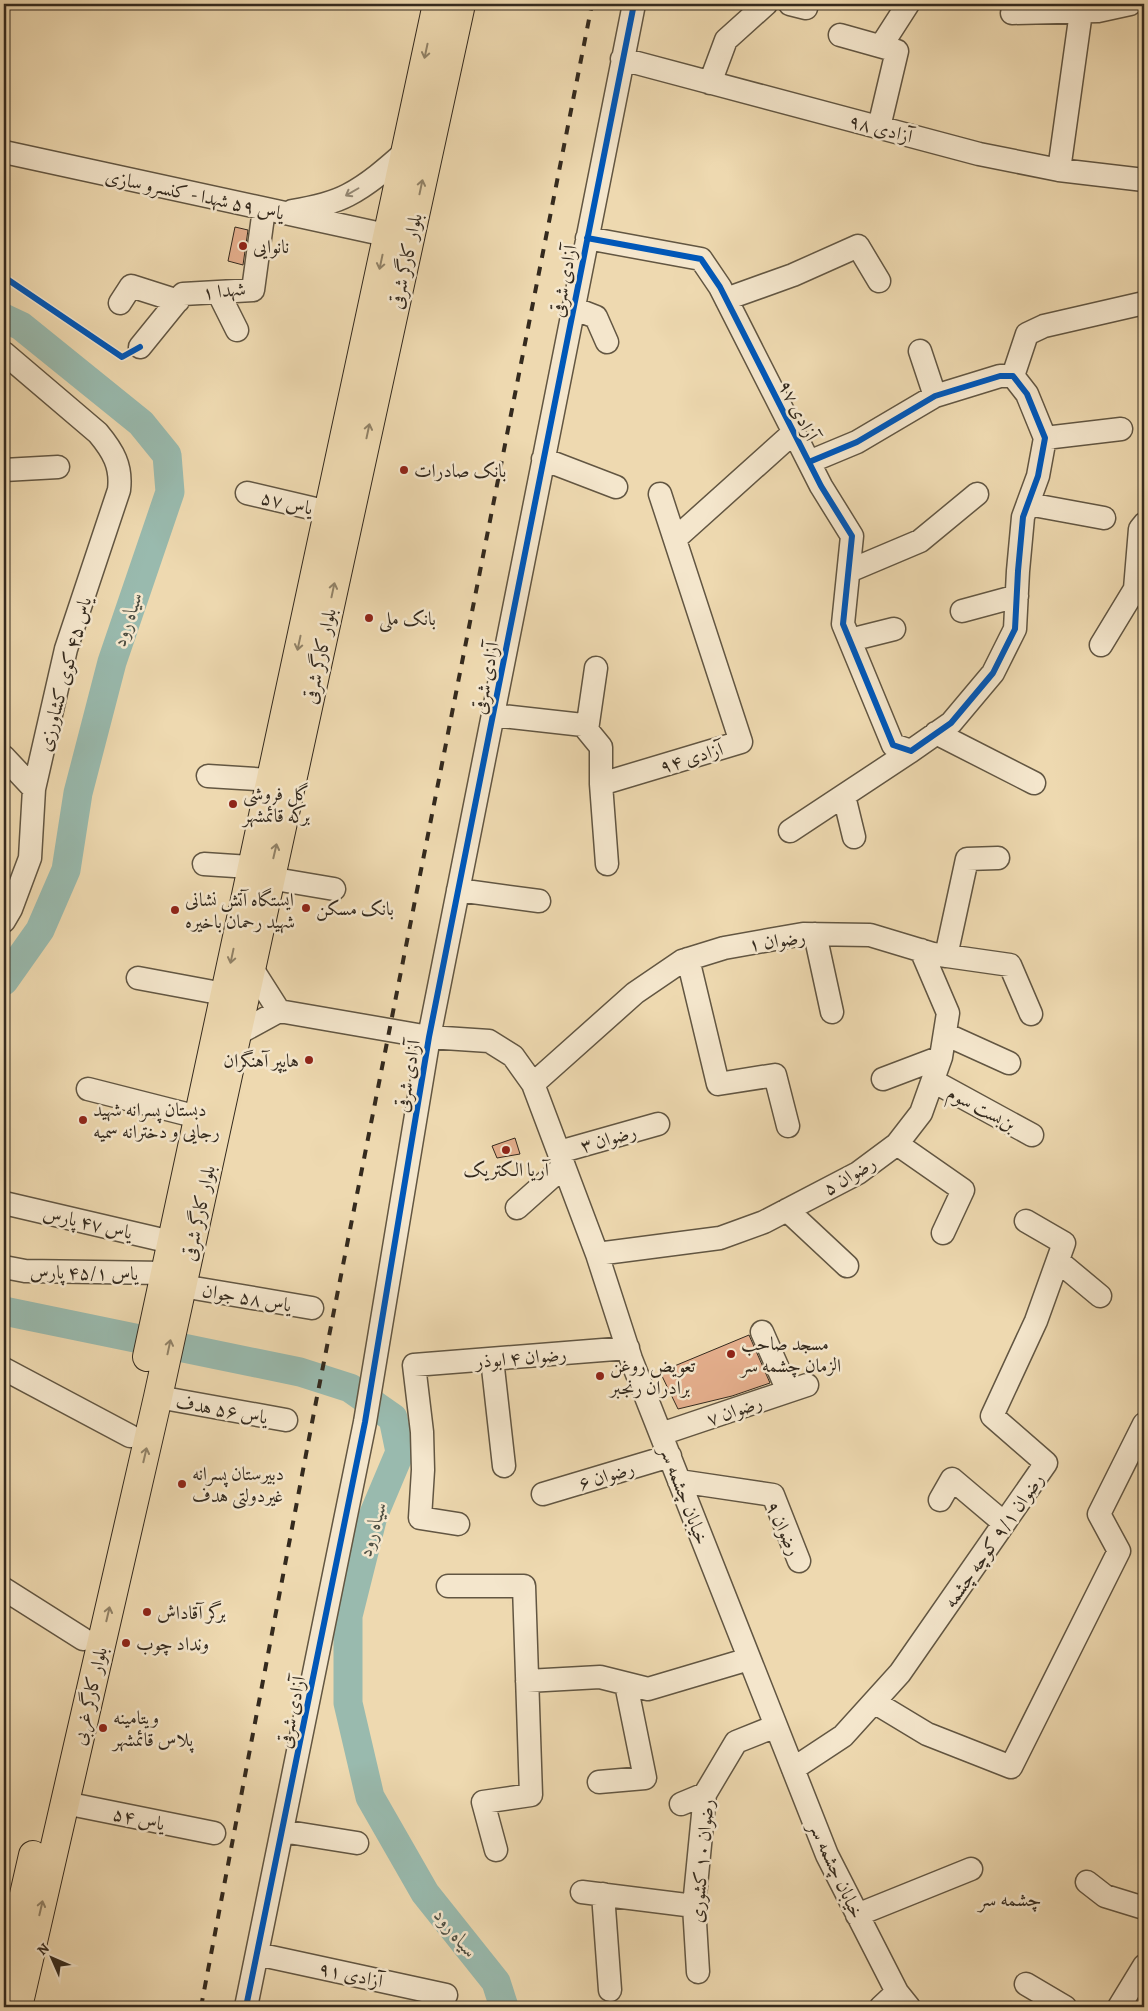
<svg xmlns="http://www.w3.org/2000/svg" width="1148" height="2011" font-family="Alegreya,Amiri,serif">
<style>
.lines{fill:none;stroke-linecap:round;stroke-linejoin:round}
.river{stroke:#99baae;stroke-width:29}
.building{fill:#e4ae8c;stroke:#342a1e}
.minor-casing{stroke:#625642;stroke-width:25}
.major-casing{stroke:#342a1e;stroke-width:30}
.minor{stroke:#f4e6cc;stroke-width:22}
.major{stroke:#eed9b0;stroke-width:28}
.rail{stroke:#342a1e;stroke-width:4;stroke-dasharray:9 9;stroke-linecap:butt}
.cycleway-casing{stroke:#f4e6cc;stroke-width:9}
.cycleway{stroke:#0057b8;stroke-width:6}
.oneway{stroke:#918267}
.oneway2{stroke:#948875}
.poi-dot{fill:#8f2418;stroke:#f4e6cc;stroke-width:2}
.labels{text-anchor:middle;stroke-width:5;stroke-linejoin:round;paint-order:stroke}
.street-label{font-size:19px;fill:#342a1e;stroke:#f4e6cc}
.poi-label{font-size:19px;fill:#342a1e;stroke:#f4e6cc;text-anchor:start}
.water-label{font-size:20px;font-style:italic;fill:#4d4e42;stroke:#f4e6cc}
.neighbourhood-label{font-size:20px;fill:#342a1e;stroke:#f4e6cc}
</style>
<rect width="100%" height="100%" fill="#eed9b0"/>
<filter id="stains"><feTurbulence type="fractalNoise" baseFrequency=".004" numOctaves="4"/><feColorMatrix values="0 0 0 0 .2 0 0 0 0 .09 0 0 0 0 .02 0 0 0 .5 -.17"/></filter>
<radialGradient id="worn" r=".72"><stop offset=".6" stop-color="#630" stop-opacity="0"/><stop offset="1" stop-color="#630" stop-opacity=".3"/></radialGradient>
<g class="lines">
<path class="river" d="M 4,318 L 21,326 L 141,423 L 167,455 L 170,492 L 112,662 L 78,793 L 66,870 L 40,930 L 4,981
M 4,1311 L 300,1372 L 350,1388 L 393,1418 L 400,1452 L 373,1516 L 348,1616 L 348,1703 L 370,1797 L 425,1893 L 496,1982 L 504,2007"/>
</g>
<path class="building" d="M 235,227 L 248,230 L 243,265 L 228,261 Z
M 515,1138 L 520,1154 L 497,1158 L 492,1146 Z
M 749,1335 L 770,1383 L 732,1396 L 678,1409 L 660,1372 Z"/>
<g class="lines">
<defs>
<path id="minor" d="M 790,4 L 806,8
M 1012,13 L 1098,11 L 1130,4
M 840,35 L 897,51 L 879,127
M 881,46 L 908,4
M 622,59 L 979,154 L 1059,170 L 1144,180
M 710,83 L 726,40 L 766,4
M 4,152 L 386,235
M 1059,170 L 1081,12
M 292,211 C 311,208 331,204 348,195 C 369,184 387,168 404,153
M 587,238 L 701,259 L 720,287 L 821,486 L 852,536 L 843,624 L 893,745 L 911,751 L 951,723 L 993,673 L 1015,629 L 1018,571 L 1023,517 L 1038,476 L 1045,438 L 1027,394 L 1013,376 L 1000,376 L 935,396 L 857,442 L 809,462
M 218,292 L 237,330
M 726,299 L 793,275 L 858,246 L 879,281
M 120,303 L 131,286 L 178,301
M 573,308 L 596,317 L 607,342
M 140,347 L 183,294 L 253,290 L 264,209
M 920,351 L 935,396
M 4,353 L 98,433 C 113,451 122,466 119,490 L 66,649 L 34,789 L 30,858 L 11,909 L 4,921
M 1013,376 L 1027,334 L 1044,326 L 1144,303
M 1045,438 L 1121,429
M 543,459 L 616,487
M 4,470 L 58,467
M 247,493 L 328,512
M 1028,504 L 1104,518
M 675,539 L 793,433
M 849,571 L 920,541 L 977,494
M 962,611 L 1017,596
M 850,640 L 894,629
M 1101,645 L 1135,589 L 1140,529 L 1144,524
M 493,715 L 583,725 L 601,747 L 601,784 L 607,864
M 587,730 L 596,668
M 936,733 L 1034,783
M 4,757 L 34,789
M 208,776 L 270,780
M 601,784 L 741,742 L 660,494
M 844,796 L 854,837
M 790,831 L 911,751
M 204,864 L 250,867
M 269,878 L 334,889
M 458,890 L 539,901
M 815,934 L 832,1012
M 946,956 L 967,859 L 998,858
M 688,959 L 718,1084 L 775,1075 L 788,1126
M 251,967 L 279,1011
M 138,978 L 224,994
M 237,1034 L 279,1011 L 429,1037 L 489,1041 L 513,1056 L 533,1084 L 597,1254 L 631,1359 L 827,1855 L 897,1992 L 909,2007
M 945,1034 L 1009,1063
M 883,1079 L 941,1057
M 933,1081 L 1032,1135
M 533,1084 L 635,993 L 682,961 L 724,948 L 803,934 L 870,935 L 933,954 L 1010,965 L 1031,1014
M 88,1089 L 198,1117
M 897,1144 L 963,1190 L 943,1233
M 559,1152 L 658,1124
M 4,1203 L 171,1242
M 517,1208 L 564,1166
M 787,1210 L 847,1266
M 597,1254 L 720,1238 L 764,1222 L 858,1173 L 897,1144 L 921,1113 L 941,1057 L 948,1013 L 921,950
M 1058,1261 L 1100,1296
M 4,1267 L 25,1271 L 165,1273
M 182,1286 L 312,1308
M 762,1332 L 788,1391
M 492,1359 L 504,1466
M 4,1369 L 130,1436
M 158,1397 L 286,1420
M 661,1434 L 807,1385
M 679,1481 L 773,1495 L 799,1561
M 543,1494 L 670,1456
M 940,1500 L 952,1479 L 1004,1523
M 458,1524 L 420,1518 L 423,1470 L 422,1432 L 414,1365 L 628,1348
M 448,1586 L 524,1586 L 531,1795 L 483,1802 L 496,1850
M 4,1589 L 83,1639
M 527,1681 L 600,1677 L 648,1689 L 749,1659
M 874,1702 L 927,1734 L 1011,1767 L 1119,1551 L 1099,1514 L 1144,1424
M 793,1769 L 843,1736 L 900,1673 L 1046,1463 L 992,1416 L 1036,1321 L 1064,1243 L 1026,1221
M 599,1782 L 645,1778 L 626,1684
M 65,1803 L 214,1833
M 681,1804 L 705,1794
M 282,1831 L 357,1843
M 1087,1882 L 1105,1896 L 1144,1908
M 582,1892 L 694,1906
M 603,1894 L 610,1990
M 857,1915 L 971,1869
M 257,1954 L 446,1995
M 698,1972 L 694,1906 L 705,1794 L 736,1742 L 776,1726
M 1026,1984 L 1065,2007
M 246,2007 L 365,1422 L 429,1037 L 634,4
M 881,2007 L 897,1992
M 1119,2007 L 1144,1966"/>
<path id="major" d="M 147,1357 L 437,4
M 4,1974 L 7,1969 L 33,1855
M 18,2007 L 158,1397 L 461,4"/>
</defs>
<use href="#minor" class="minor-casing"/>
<use href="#major" class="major-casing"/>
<use href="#minor" class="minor"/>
<use href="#major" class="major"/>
<path class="rail" d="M 201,2007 L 315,1407 L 592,4"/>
<defs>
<path id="cycleway" d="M 587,238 L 701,259 L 720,287 L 821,486 L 852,536 L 843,624 L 893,745 L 911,751 L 951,723 L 993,673 L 1015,629 L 1018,571 L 1023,517 L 1038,476 L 1045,438 L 1027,394 L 1013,376 L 1000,376 L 935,396 L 857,442 L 809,462
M 4,277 L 122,357 L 140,347
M 246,2007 L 365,1422 L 429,1037 L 634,4"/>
</defs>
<use href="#cycleway" class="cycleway-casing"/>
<use href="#cycleway" class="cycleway"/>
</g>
<defs><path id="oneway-shaft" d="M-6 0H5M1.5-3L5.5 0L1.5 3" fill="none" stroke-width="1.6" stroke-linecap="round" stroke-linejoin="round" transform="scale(1.25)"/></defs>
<g class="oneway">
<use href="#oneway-shaft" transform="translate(426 51) rotate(102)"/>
<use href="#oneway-shaft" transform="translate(421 187) rotate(-78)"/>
<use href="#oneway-shaft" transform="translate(381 262) rotate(102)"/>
<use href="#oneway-shaft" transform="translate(368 431) rotate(-78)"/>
<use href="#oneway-shaft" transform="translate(333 590) rotate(-78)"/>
<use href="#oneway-shaft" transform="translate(299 643) rotate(102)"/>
<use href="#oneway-shaft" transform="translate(275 851) rotate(-77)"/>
<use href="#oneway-shaft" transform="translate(232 956) rotate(102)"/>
<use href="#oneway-shaft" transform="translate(169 1347) rotate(-78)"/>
<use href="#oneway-shaft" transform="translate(145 1455) rotate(-77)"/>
<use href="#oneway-shaft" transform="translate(108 1614) rotate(-77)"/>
<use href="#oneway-shaft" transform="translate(41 1908) rotate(-77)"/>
</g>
<use class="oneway2" href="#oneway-shaft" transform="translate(352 192) rotate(150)"/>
<g class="poi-dot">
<circle cx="243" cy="246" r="5"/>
<circle cx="404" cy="470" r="5"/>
<circle cx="369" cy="618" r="5"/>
<circle cx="233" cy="804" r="5"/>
<circle cx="306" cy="908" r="5"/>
<circle cx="175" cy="910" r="5"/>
<circle cx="309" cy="1060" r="5"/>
<circle cx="83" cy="1120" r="5"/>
<circle cx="506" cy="1150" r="5"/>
<circle cx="731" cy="1354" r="5"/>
<circle cx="600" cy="1376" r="5"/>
<circle cx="182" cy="1484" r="5"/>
<circle cx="147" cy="1612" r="5"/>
<circle cx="126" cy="1643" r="5"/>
<circle cx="103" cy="1728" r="5"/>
</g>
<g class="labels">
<g class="street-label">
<text transform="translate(881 128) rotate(15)" y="7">آزادی ۹۸</text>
<text transform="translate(195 194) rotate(12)" y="7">یاس ۵۹ شهدا - کنسرو سازی</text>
<text transform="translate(405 261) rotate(-78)" y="7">بلوار کارگر شرقی</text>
<text transform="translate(563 281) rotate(-79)" y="7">آزادی شرقی</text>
<text transform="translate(224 290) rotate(-6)" y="7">شهدا ۱</text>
<text transform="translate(799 410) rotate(63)" y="7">آزادی ۹۷</text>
<text transform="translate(287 502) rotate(13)" y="7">یاس ۵۷</text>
<text transform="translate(319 656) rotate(-78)" y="7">بلوار کارگر شرقی</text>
<text transform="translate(64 674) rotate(-75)" y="7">یاس ۴۵ کوی کشاورزی</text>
<text transform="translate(485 678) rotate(-79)" y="7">آزادی شرقی</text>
<text transform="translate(691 757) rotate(-17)" y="7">آزادی ۹۴</text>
<text transform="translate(777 940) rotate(-8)" y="7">رضوان ۱</text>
<text transform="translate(407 1076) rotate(-80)" y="7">آزادی شرقی</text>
<text transform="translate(982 1108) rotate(28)" y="7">بن‌بست سوم</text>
<text transform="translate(608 1138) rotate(-16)" y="7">رضوان ۳</text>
<text transform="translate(849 1175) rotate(-31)" y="7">رضوان ۵</text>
<text transform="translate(198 1213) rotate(-78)" y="7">بلوار کارگر شرقی</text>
<text transform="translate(88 1222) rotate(13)" y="7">یاس ۴۷ پارس</text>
<text transform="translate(84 1272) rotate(1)" y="7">یاس ۴۵/۱ پارس</text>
<text transform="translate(247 1297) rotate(10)" y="7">یاس ۵۸ جوان</text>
<text transform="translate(521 1357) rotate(-5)" y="7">رضوان ۴ ابوذر</text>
<text transform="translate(222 1409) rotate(10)" y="7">یاس ۵۶ هدف</text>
<text transform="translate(734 1410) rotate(-19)" y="7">رضوان ۷</text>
<text transform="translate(606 1475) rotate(-17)" y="7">رضوان ۶</text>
<text transform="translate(685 1495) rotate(69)" y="7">خیابان چشمه سر</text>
<text transform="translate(784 1528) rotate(65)" y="7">رضوان ۹</text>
<text transform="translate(993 1540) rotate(-55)" y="7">رضوان ۹/۱ کوچه چشمه</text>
<text transform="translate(89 1696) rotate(-77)" y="7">بلوار کارگر غربی</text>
<text transform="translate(291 1712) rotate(-78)" y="7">آزادی شرقی</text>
<text transform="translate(139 1818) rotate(12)" y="7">یاس ۵۴</text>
<text transform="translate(701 1861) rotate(-85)" y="7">رضوان ۱۰ کشوری</text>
<text transform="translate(837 1870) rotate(65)" y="7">خیابان چشمه سر</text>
<text transform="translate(351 1974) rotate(12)" y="7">آزادی ۹۱</text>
</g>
<g class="poi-label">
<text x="253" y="253">نانوایی</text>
<text x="414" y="477">بانک صادرات</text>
<text x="379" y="625">بانک ملی</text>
<text x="243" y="800">گل فروشی<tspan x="243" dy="22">برکه قائمشهر</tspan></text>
<text x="185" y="906">ایستگاه آتش نشانی<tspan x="185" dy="22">شهید رحمان باخیره</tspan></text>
<text x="316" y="915">بانک مسکن</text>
<text x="299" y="1067" text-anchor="end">هایپر آهنگران</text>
<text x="93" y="1116">دبستان پسرانه شهید<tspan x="93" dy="22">رجایی و دخترانه سمیه</tspan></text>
<text x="506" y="1176" text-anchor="middle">آریا الکتریک</text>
<text x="741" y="1350">مسجد صاحب<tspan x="741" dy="22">الزمان چشمه سر</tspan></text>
<text x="610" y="1372">تعویض روغن<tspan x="610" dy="22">برادران رنجبر</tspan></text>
<text x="192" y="1480">دبیرستان پسرانه<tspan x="192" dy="22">غیردولتی هدف</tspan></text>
<text x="157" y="1619">برگر آقاداش</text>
<text x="136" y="1650">ونداد چوب</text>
<text x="113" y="1724">ویتامینه<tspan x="113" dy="22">پلاس قائمشهر</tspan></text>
</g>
<g class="water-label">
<text transform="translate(127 619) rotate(-71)" y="7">سیاه رود</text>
<text transform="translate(372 1529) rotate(-73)" y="7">سیاه رود</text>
<text transform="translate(456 1933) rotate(51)" y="7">سیاه رود</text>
</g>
<g class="neighbourhood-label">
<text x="1010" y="1906">چشمه سر</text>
</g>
</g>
<rect width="1148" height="2011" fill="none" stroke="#eed9b0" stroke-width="20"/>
<rect x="5" y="5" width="1138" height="2001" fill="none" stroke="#342a1e" stroke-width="2.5"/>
<rect x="10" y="10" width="1128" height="1991" fill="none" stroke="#342a1e"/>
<g transform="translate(52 1958) rotate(315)" stroke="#f4e6cc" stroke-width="4" paint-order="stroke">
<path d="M0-4L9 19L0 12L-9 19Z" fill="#342a1e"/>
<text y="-8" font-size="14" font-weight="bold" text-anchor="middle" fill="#342a1e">N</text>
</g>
<rect width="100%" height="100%" filter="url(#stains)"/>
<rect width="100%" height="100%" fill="url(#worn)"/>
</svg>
